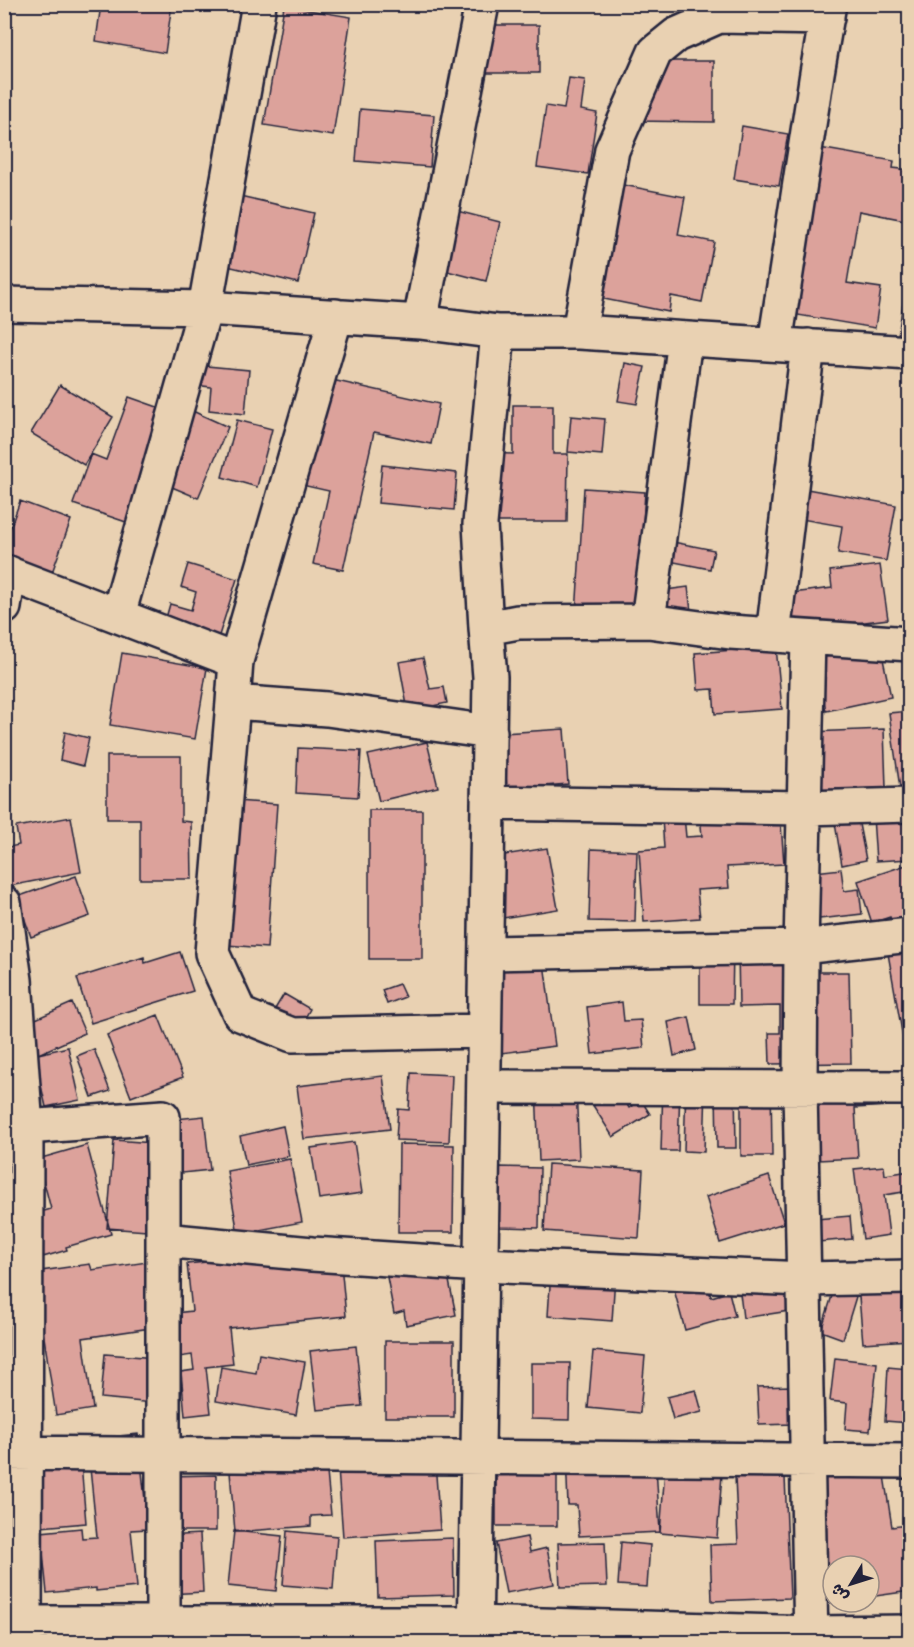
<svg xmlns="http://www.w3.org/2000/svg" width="914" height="1647" font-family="Dekko,'Playpen Sans Arabic',sans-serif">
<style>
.building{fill:#dca29b;stroke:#22223b;stroke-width:1.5}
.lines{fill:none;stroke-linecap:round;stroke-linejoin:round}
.minor-casing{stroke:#22223b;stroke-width:38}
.minor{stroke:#e9d1b2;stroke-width:33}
</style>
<rect width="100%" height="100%" fill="#e9d1b2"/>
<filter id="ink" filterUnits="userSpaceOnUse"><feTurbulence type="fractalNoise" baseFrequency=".0167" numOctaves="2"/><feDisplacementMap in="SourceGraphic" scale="12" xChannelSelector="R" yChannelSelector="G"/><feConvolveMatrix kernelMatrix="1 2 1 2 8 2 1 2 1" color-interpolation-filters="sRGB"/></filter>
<g filter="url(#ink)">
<path class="building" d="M 101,4 L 172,4 L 165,53 L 96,41 Z
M 284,6 L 351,17 L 333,136 L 264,125 Z
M 481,25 L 539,25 L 539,73 L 481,73 Z
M 633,61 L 714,61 L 714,122 L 632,121 Z
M 569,78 L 585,80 L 581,110 L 597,113 L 588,174 L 537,167 L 546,106 L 564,109 Z
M 360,109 L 434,115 L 430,167 L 356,161 Z
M 742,126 L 788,134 L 779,186 L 734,179 Z
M 808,146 L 894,161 L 893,168 L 910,170 L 910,221 L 859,211 L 847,283 L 881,288 L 875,328 L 780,312 Z
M 623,185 L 685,197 L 678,235 L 714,242 L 702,302 L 671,296 L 669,312 L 579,294 L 592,225 L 615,229 Z
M 240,196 L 314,213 L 298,283 L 223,265 Z
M 426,203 L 500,222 L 486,281 L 412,262 Z
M 910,259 L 910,337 L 898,335 Z
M 625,363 L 645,367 L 637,404 L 618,401 Z
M 196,365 L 249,370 L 245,414 L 209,410 L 211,387 L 194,385 Z
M 310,375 L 439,404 L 431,444 L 374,432 L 343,570 L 313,564 L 329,491 L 293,483 Z
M 60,385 L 113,417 L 84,465 L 31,433 Z
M 129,397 L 166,410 L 126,522 L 73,504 L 91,454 L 106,460 Z
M 177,404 L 228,427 L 198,498 L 146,476 Z
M 513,405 L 553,405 L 553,454 L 568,454 L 567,522 L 482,522 L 483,453 L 513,454 Z
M 571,416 L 605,419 L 602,455 L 568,452 Z
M 237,420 L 272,429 L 257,487 L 222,477 Z
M 382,465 L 457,473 L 454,510 L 378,503 Z
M 584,488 L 645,492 L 637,618 L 576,614 Z
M 807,489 L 896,505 L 886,561 L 838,553 L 842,526 L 801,519 Z
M 20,501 L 71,520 L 46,589 L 4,575 L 4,545 Z
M 673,542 L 714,550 L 710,569 L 669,561 Z
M 188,564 L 237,579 L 215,648 L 162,632 L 170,604 L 191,610 L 196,592 L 181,587 Z
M 880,565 L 888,619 L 780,633 L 776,595 L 832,588 L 830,571 Z
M 688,587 L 691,611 L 669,614 L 666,590 Z
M 880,645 L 891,697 L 826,711 L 814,659 Z
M 776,647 L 782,709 L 715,714 L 713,689 L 698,690 L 695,653 Z
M 122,653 L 207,668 L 195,739 L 110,725 Z
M 423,658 L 430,689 L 444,687 L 447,703 L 408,711 L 399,662 Z
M 910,711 L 910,786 L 900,788 L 889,713 Z
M 564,729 L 568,784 L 507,789 L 503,733 Z
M 884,729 L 886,788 L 814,790 L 811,732 Z
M 65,732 L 89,738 L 83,766 L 60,760 Z
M 427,742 L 438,787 L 379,801 L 368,755 Z
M 298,748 L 361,751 L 358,797 L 296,793 Z
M 107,756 L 181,756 L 181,821 L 191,822 L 192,879 L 140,879 L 140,819 L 107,819 Z
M 223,800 L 277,804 L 267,948 L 213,944 Z
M 369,810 L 422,810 L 422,959 L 369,959 Z
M 780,810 L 784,864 L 727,867 L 729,888 L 697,890 L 700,918 L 644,922 L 639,850 L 664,848 L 662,818 L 684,816 L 686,837 L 702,836 L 700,815 Z
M 910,814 L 910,859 L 876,861 L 873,817 Z
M 71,817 L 81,872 L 4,887 L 4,848 L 19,845 L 16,827 Z
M 858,819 L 866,860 L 842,865 L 835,823 Z
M 547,848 L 558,909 L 491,920 L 480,859 Z
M 591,849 L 637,851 L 635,922 L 589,921 Z
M 909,864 L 910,923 L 894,928 L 890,917 L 872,923 L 858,881 Z
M 841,869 L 844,891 L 859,889 L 862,914 L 811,920 L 806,873 Z
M 76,876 L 90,916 L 31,937 L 17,897 Z
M 910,945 L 910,1048 L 905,1049 L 887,948 Z
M 804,947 L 805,972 L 849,972 L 851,1063 L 770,1064 L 769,1033 L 780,1033 L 780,1006 L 739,1007 L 738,948 Z
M 542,948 L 555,1046 L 501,1053 L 488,954 Z
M 700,948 L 733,949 L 732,1004 L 700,1004 Z
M 180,952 L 193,991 L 91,1023 L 77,978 L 144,957 L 145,963 Z
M 399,984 L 405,997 L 387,1004 L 382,990 Z
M 284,994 L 310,1009 L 296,1034 L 269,1019 Z
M 622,1002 L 624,1021 L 641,1020 L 644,1048 L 592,1054 L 587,1007 Z
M 72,1003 L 85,1033 L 36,1055 L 22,1025 Z
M 158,1015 L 183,1077 L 131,1097 L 107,1035 Z
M 689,1017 L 696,1050 L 674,1056 L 668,1022 Z
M 68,1047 L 80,1100 L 46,1107 L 34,1055 Z
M 94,1049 L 110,1091 L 92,1097 L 77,1056 Z
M 4,1061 L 11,1114 L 4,1114 Z
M 411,1073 L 452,1075 L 449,1142 L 396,1140 L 398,1109 L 409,1110 Z
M 383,1076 L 390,1129 L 304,1139 L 297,1086 Z
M 906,1079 L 908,1105 L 855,1108 L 858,1158 L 818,1160 L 812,1086 Z
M 611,1080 L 629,1108 L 641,1100 L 650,1114 L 613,1137 L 587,1096 Z
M 741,1080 L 771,1080 L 772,1156 L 741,1156 Z
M 576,1085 L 579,1159 L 539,1161 L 536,1087 Z
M 663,1086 L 680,1086 L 678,1151 L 661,1151 Z
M 686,1086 L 706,1087 L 704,1152 L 684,1151 Z
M 735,1089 L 736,1148 L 717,1148 L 716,1090 Z
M 204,1116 L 210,1170 L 163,1175 L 157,1121 Z
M 283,1126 L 289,1156 L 246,1165 L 240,1136 Z
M 114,1140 L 153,1143 L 147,1231 L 107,1228 Z
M 354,1142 L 362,1193 L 319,1199 L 311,1148 Z
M 399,1144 L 454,1145 L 453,1232 L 398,1232 Z
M 87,1145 L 111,1234 L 66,1247 L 67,1250 L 43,1257 L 31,1215 L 51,1209 L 38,1159 Z
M 290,1159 L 302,1222 L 238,1234 L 227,1171 Z
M 548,1164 L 643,1170 L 639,1238 L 544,1231 Z
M 884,1166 L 885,1175 L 910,1171 L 910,1191 L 884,1195 L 889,1235 L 863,1239 L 854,1169 Z
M 500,1167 L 540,1168 L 539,1228 L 499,1227 Z
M 769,1176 L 784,1223 L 720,1243 L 706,1197 Z
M 850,1216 L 852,1239 L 818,1242 L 816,1219 Z
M 4,1232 L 10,1357 L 4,1358 Z
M 340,1254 L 346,1316 L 229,1328 L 233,1364 L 206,1367 L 211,1413 L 185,1416 L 181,1372 L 194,1370 L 192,1355 L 179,1357 L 175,1313 L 192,1311 L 187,1264 L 265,1256 Z
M 552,1256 L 616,1261 L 612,1321 L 548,1316 Z
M 147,1262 L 157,1327 L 83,1338 L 93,1409 L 56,1415 L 34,1272 L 90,1264 L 92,1270 Z
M 446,1266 L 456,1315 L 406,1325 L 404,1311 L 394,1314 L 387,1277 Z
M 702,1266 L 711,1297 L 729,1292 L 735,1316 L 685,1330 L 670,1275 Z
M 910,1272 L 910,1340 L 863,1343 L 857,1274 Z
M 785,1280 L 789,1311 L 743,1318 L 739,1285 Z
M 836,1283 L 858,1290 L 843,1339 L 821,1331 Z
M 385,1341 L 454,1341 L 454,1417 L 385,1417 Z
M 356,1346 L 362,1406 L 317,1410 L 310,1351 Z
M 593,1351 L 645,1356 L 640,1413 L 588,1408 Z
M 105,1354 L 156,1358 L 153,1403 L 101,1398 Z
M 259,1354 L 305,1362 L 296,1415 L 216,1401 L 221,1367 L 256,1373 Z
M 910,1356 L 910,1423 L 885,1421 L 888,1367 L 909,1369 Z
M 835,1358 L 877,1363 L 870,1431 L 845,1429 L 847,1403 L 830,1401 Z
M 531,1363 L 570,1363 L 569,1420 L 531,1419 Z
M 792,1386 L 794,1424 L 759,1425 L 757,1387 Z
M 696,1390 L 702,1412 L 673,1419 L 667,1397 Z
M 4,1434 L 9,1434 L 13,1488 L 4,1489 Z
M 138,1434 L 148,1529 L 131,1530 L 137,1587 L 96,1591 L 96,1588 L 47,1593 L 41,1532 L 81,1528 L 82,1538 L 97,1537 L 87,1439 Z
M 79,1440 L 86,1523 L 41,1527 L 34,1444 Z
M 324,1440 L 331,1515 L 311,1516 L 311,1526 L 235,1532 L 228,1448 Z
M 434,1448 L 440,1530 L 343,1537 L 337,1455 Z
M 880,1450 L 892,1527 L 908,1525 L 910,1591 L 869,1597 L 869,1566 L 833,1566 L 833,1602 L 838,1602 L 829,1603 L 807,1461 Z
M 655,1451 L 660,1532 L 579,1536 L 577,1505 L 568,1505 L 566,1455 Z
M 784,1453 L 790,1598 L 712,1601 L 710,1545 L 738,1544 L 734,1454 Z
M 666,1457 L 723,1462 L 717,1538 L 660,1533 Z
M 496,1464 L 557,1465 L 557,1526 L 496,1526 Z
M 216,1475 L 216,1531 L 167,1531 L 167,1476 Z
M 234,1531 L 282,1536 L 276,1591 L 228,1586 Z
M 287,1531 L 337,1536 L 333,1589 L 283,1585 Z
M 200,1534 L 203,1592 L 169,1594 L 165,1536 Z
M 527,1537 L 530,1552 L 547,1548 L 554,1584 L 506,1593 L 496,1543 Z
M 453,1538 L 454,1595 L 378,1597 L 376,1541 Z
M 605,1542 L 607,1586 L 560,1587 L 558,1543 Z
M 621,1542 L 650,1545 L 647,1587 L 618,1585 Z
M 299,1626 L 300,1642 L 224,1642 L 224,1628 Z
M 354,1626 L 457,1626 L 458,1642 L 354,1642 Z"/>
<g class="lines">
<defs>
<path id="minor" d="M 4,304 L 205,308 L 420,322 L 498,332 L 579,332 L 910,353
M 420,322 L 482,4
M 579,332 L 612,150 L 655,52 L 676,35 L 719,16 L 827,18
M 775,344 L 817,73 L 829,4
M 4,572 L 236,661 L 233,702 L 327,709 L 490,732
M 4,607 L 9,573
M 118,615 L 205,308 L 259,4
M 648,621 L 685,339
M 486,628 L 480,524 L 498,332
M 773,635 L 808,346
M 808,638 L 801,947 L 800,1089 L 811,1642
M 236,661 L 336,316
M 233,702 L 212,953 L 240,1014 L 292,1035 L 484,1031
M 488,803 L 805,808 L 910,805
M 4,903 L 15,980 L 26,1127 L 25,1642
M 486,953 L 801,947 L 910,935
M 484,1087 L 910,1088
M 6,1133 L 26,1127 L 163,1117 L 163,1642
M 163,1240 L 312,1254 L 481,1265 L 804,1279 L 910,1277
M 4,1453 L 910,1461
M 4,1623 L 475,1623 L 812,1633 L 910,1632
M 475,1642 L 490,677 L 486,628 L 518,622 L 648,621 L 730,632 L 910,644"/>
</defs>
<use href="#minor" class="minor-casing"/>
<use href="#minor" class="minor"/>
</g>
</g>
<rect width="914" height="1647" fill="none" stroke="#e9d1b2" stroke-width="24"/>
<rect x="12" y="12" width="890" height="1623" fill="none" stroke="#22223b" stroke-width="2" filter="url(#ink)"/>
<g transform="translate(851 1584) rotate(232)"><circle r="28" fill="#e9d1b2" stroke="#998b82" stroke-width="1.5"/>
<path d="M0-4.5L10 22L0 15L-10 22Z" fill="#22223b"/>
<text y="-9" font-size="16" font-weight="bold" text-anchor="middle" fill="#22223b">ش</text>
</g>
</svg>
